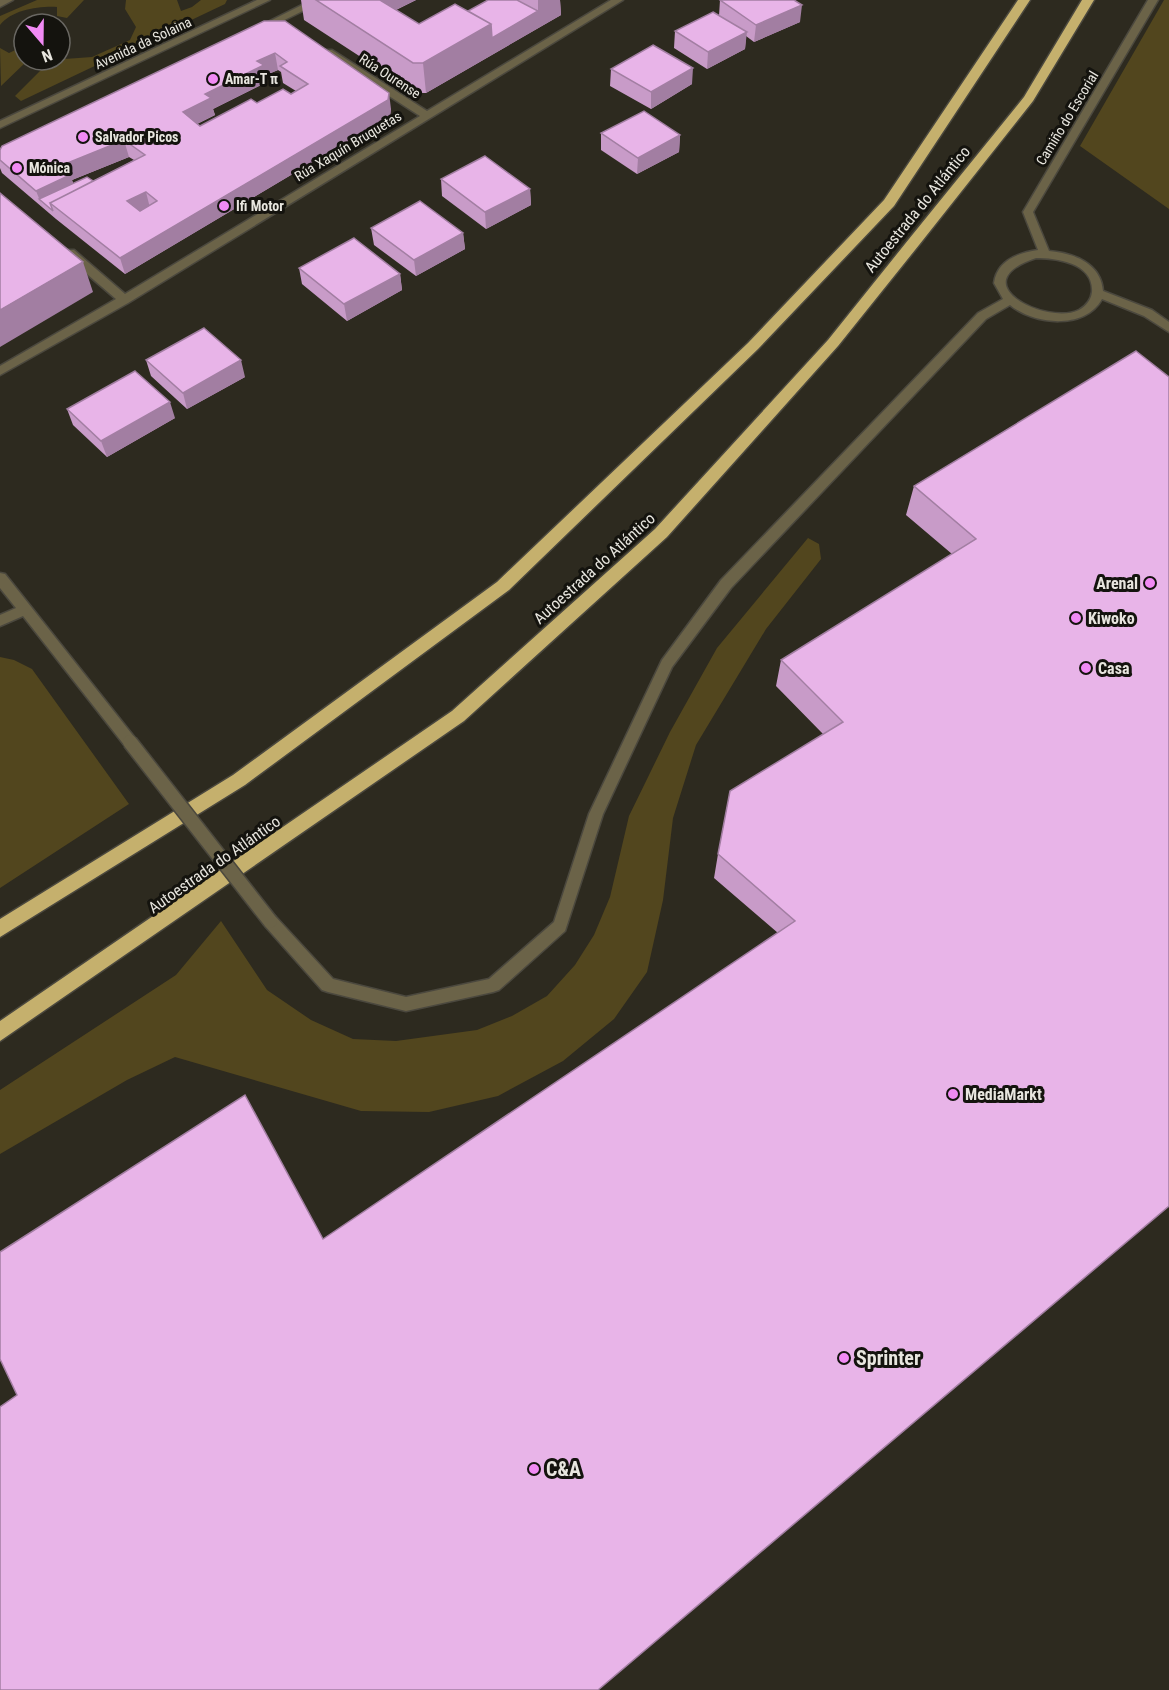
<svg xmlns="http://www.w3.org/2000/svg" width="1169" height="1690" font-family="'Roboto Condensed',sans-serif">
<style>
.green{fill:#52461e}
.lines{fill:none;stroke-linecap:round;stroke-linejoin:round}
.minor-casing{stroke:#4b483e;stroke-width:3}
.motorway-casing{stroke:#4b483e;stroke-width:3}
.minor{fill:#6b6348;fill-rule:evenodd}
.motorway{fill:#c5b06d;fill-rule:evenodd}
.minor-bridge-casing{stroke:#4b483e;stroke-width:17;stroke-linecap:butt}
.minor-bridge{stroke:#6b6348;stroke-width:14}
.wall{fill:#c89bc8;fill-rule:evenodd}
.shaded-wall{fill:#a27ea2}
.building{fill:#e8b4e8;stroke:#a27ea2;stroke-width:1.5;fill-rule:evenodd}
.poi-dot{fill:#f18af4;stroke:#14130e;stroke-width:2}
.labels{text-anchor:middle;stroke-width:6;stroke-linejoin:round;paint-order:stroke}
.far-street-label{font-size:14px;fill:#e8e6df;stroke:#14130e}
.far-poi-label{font-size:14px;font-weight:bold;fill:#e8e6df;stroke:#14130e;text-anchor:start}
.street-label{font-size:16px;fill:#e8e6df;stroke:#14130e}
.poi-label{font-size:16px;font-weight:bold;fill:#e8e6df;stroke:#14130e;text-anchor:start}
.near-poi-label{font-size:20px;font-weight:bold;fill:#e8e6df;stroke:#14130e;text-anchor:start}
</style>
<rect width="100%" height="100%" fill="#2d2a1f"/>
<path class="green" d="M 37,0 L 84,0 L 67,18 L 57,16 L 57,7 C 38,6 12,10 0,25 L 0,16 Z
M 126,0 L 177,0 L 181,11 L 192,7 L 201,0 L 227,0 L 225,4 L 21,101 L 15,96 L 51,60 L 92,57 L 130,40 L 136,27 L 125,9 Z
M 1164,0 L 1169,0 L 1169,209 L 1080,146 Z
M 24,46 L 24,56 L 20,61 L 26,62 L 1,86 L 0,48 L 9,53 Z
M 808,538 L 819,544 L 821,559 L 766,629 L 696,745 L 673,818 L 663,900 L 647,972 L 614,1019 L 563,1061 L 498,1096 L 429,1112 L 361,1111 L 175,1057 L 127,1080 L 0,1154 L 0,1090 L 176,975 L 221,921 L 267,990 L 311,1020 L 353,1039 L 396,1041 L 477,1030 L 512,1016 L 547,996 L 575,965 L 594,935 L 610,897 L 629,816 L 670,732 L 717,648 Z
M 0,657 L 14,660 L 32,669 L 129,804 L 0,888 Z"/>
<g class="lines">
<defs>
<path id="minor" d="M 0,0 L 13,0 L 0,7 Z
M 257,0 L 270,0 L 0,128 L 0,121 Z
M 312,0 L 325,0 L 260,32 L 252,30 Z
M 611,0 L 623,0 L 128,303 L 0,375 L 0,366 L 116,299 L 66,256 L 66,250 L 74,250 L 125,294 L 420,116 L 324,54 L 324,50 L 332,50 L 427,111 Z
M 1148,0 L 1158,0 L 1033,212 L 1049,251 C 1073,253 1101,263 1103,291 L 1152,310 L 1169,322 L 1169,332 L 1144,316 L 1102,299 C 1085,330 1034,325 1010,305 L 986,319 L 731,588 L 672,667 L 603,814 L 565,931 L 499,990 L 493,992 L 406,1011 L 328,992 L 322,990 L 265,926 L 262,921 L 265,916 L 270,914 L 275,916 L 333,979 L 406,997 L 489,979 L 554,922 L 589,814 L 662,660 L 721,580 L 978,313 L 1003,299 L 994,283 C 997,261 1017,253 1038,250 L 1023,212 ZM 1036,258 C 1057,258 1094,263 1092,292 C 1091,300 1086,306 1079,310 C 1047,326 960,283 1036,258 Z
M 0,573 L 5,574 L 135,738 L 137,742 L 135,746 L 125,746 L 23,616 L 0,626 L 0,615 L 16,608 L 0,588 Z"/>
<path id="motorway" d="M 1018,0 L 1030,0 L 894,206 L 758,349 L 509,590 L 245,785 L 0,937 L 0,919 L 233,775 L 497,582 L 748,343 L 884,200 Z
M 1082,0 L 1094,0 L 1033,101 L 919,245 L 838,346 L 667,537 L 464,721 L 0,1041 L 0,1021 L 452,711 L 655,529 L 828,340 L 909,239 L 1024,97 Z"/>
</defs>
<use href="#minor" class="minor-casing"/>
<use href="#motorway" class="motorway-casing"/>
<use href="#minor" class="minor"/>
<use href="#motorway" class="motorway"/>
<defs>
<path id="minor-bridge" d="M 130,742 L 270,921"/>
</defs>
<use href="#minor-bridge" class="minor-bridge-casing"/>
<use href="#minor-bridge" class="minor-bridge"/>
</g>
<path class="wall" d="M 301,0 L 416,0 L 396,10 L 419,24 L 468,11 L 488,0 L 560,0 L 561,15 L 426,93 L 416,93 L 304,20 Z
M 720,0 L 800,22 L 754,42 L 746,36 L 745,49 L 707,69 L 674,48 L 675,31 L 719,16 Z
M 264,21 L 391,109 L 390,116 L 125,274 L 56,219 L 2,173 L 0,168 L 0,150 ZM 278,70 L 281,72 L 283,83 L 296,91 L 291,94 L 257,103 L 200,126 L 197,124 L 215,115 L 213,109 L 267,82 L 266,75 ZM 129,157 L 134,160 L 93,181 L 73,183 L 72,180 Z
M 611,69 L 692,84 L 651,109 L 610,86 Z
M 601,133 L 680,135 L 679,152 L 637,174 L 601,150 Z
M 441,179 L 530,189 L 531,205 L 486,229 L 442,196 Z
M 371,228 L 463,233 L 465,249 L 416,276 L 374,245 Z
M 299,268 L 400,274 L 402,290 L 347,321 L 302,284 Z
M 1136,351 L 1169,1206 L 17,1395 L 324,1239 L 778,933 L 714,878 L 718,854 L 823,734 L 776,686 L 781,660 L 952,554 L 906,515 L 914,486 Z
M 146,360 L 245,377 L 187,409 L 151,376 Z
M 67,409 L 175,418 L 107,457 L 73,425 Z"/>
<path class="shaded-wall" d="M 368,0 L 416,0 L 371,22 Z
M 538,0 L 560,0 L 561,15 L 426,93 L 423,63 L 491,24 L 538,11 Z
M 802,5 L 800,22 L 754,42 L 756,25 Z
M 747,32 L 745,49 L 707,69 L 708,52 Z
M 275,53 L 278,70 L 266,75 L 267,82 L 213,109 L 215,115 L 187,129 L 183,112 L 205,94 L 257,61 Z
M 693,68 L 692,84 L 651,109 L 651,92 Z
M 389,93 L 391,109 L 390,116 L 125,274 L 120,258 Z
M 680,135 L 679,152 L 637,174 L 638,158 Z
M 124,140 L 129,157 L 72,180 L 76,192 L 39,199 L 43,208 L 36,191 L 60,166 Z
M 530,189 L 531,205 L 486,229 L 485,212 Z
M 146,192 L 150,208 L 132,217 L 127,201 Z
M 463,233 L 465,249 L 416,276 L 414,260 Z
M 83,262 L 93,292 L 0,347 L 0,310 Z
M 400,274 L 402,290 L 347,321 L 344,304 Z
M 241,360 L 245,377 L 187,409 L 183,393 Z
M 170,402 L 175,418 L 107,457 L 101,441 Z"/>
<path class="building" d="M 316,0 L 380,0 L 419,24 L 455,4 L 491,24 L 423,63 L 413,63 Z
M 488,0 L 517,0 L 538,11 L 492,38 L 491,24 L 468,11 Z
M 720,0 L 794,0 L 802,5 L 756,25 Z
M 713,12 L 747,32 L 708,52 L 675,31 Z
M 264,21 L 285,21 L 389,93 L 388,100 L 120,258 L 50,203 L 145,155 L 124,140 L 60,166 L 70,175 L 36,191 L 0,160 L 0,150 L 2,146 ZM 275,53 L 287,62 L 280,66 L 308,84 L 291,94 L 283,89 L 257,103 L 251,99 L 200,126 L 183,112 L 211,98 L 205,94 L 264,65 L 257,61 ZM 146,192 L 157,201 L 140,211 L 127,201 Z
M 653,45 L 693,68 L 651,92 L 611,69 Z
M 644,111 L 680,135 L 638,158 L 601,133 Z
M 485,156 L 530,189 L 485,212 L 441,179 Z
M 87,177 L 93,181 L 50,203 L 53,211 L 39,199 Z
M 0,193 L 83,262 L 0,310 Z
M 420,201 L 463,233 L 414,260 L 371,228 Z
M 354,238 L 400,274 L 344,304 L 299,268 Z
M 204,328 L 241,360 L 183,393 L 146,360 Z
M 1136,351 L 1169,377 L 1169,1206 L 598,1690 L 0,1690 L 0,1407 L 17,1395 L 0,1359 L 0,1252 L 245,1095 L 323,1239 L 795,921 L 718,854 L 730,791 L 843,722 L 781,660 L 976,539 L 914,486 Z
M 135,371 L 170,402 L 101,441 L 67,409 Z"/>
<g class="poi-dot">
<circle cx="213" cy="79" r="6"/>
<circle cx="83" cy="137" r="6"/>
<circle cx="17" cy="168" r="6"/>
<circle cx="224" cy="206" r="6"/>
<circle cx="1150" cy="583" r="6"/>
<circle cx="1076" cy="618" r="6"/>
<circle cx="1086" cy="668" r="6"/>
<circle cx="953" cy="1094" r="6"/>
<circle cx="844" cy="1358" r="6"/>
<circle cx="534" cy="1469" r="6"/>
</g>
<g class="labels">
<g class="far-street-label">
<text transform="translate(143 43) rotate(-25)" y="5">Avenida da Solaina</text>
<text transform="translate(390 76) rotate(33)" y="5">Rúa Ourense</text>
<text transform="translate(1067 118) rotate(-59)" y="5">Camiño do Escorial</text>
<text transform="translate(348 146) rotate(-31)" y="5">Rúa Xaquín Bruquetas</text>
</g>
<g class="far-poi-label">
<text x="225" y="84">Amar-T π</text>
<text x="95" y="142">Salvador Picos</text>
<text x="29" y="173">Mónica</text>
<text x="236" y="211">Ifi Motor</text>
</g>
<g class="street-label">
<text transform="translate(917 209) rotate(-51)" y="6">Autoestrada do Atlántico</text>
<text transform="translate(594 568) rotate(-42)" y="6">Autoestrada do Atlántico</text>
<text transform="translate(214 864) rotate(-35)" y="6">Autoestrada do Atlántico</text>
</g>
<g class="poi-label">
<text x="1138" y="589" text-anchor="end">Arenal</text>
<text x="1088" y="624">Kiwoko</text>
<text x="1098" y="674">Casa</text>
<text x="965" y="1100">MediaMarkt</text>
</g>
<g class="near-poi-label">
<text x="856" y="1365">Sprinter</text>
<text x="546" y="1476">C&amp;A</text>
</g>
</g>
<g transform="translate(42 42) rotate(160)"><circle r="28" fill="#14130e" stroke="#696762" stroke-width="1.5"/>
<path d="M0-4.5L10 22L0 15L-10 22Z" fill="#f18af4"/>
<text y="-9" font-size="16" font-weight="bold" text-anchor="middle" fill="#e8e6df">N</text>
</g>
</svg>
